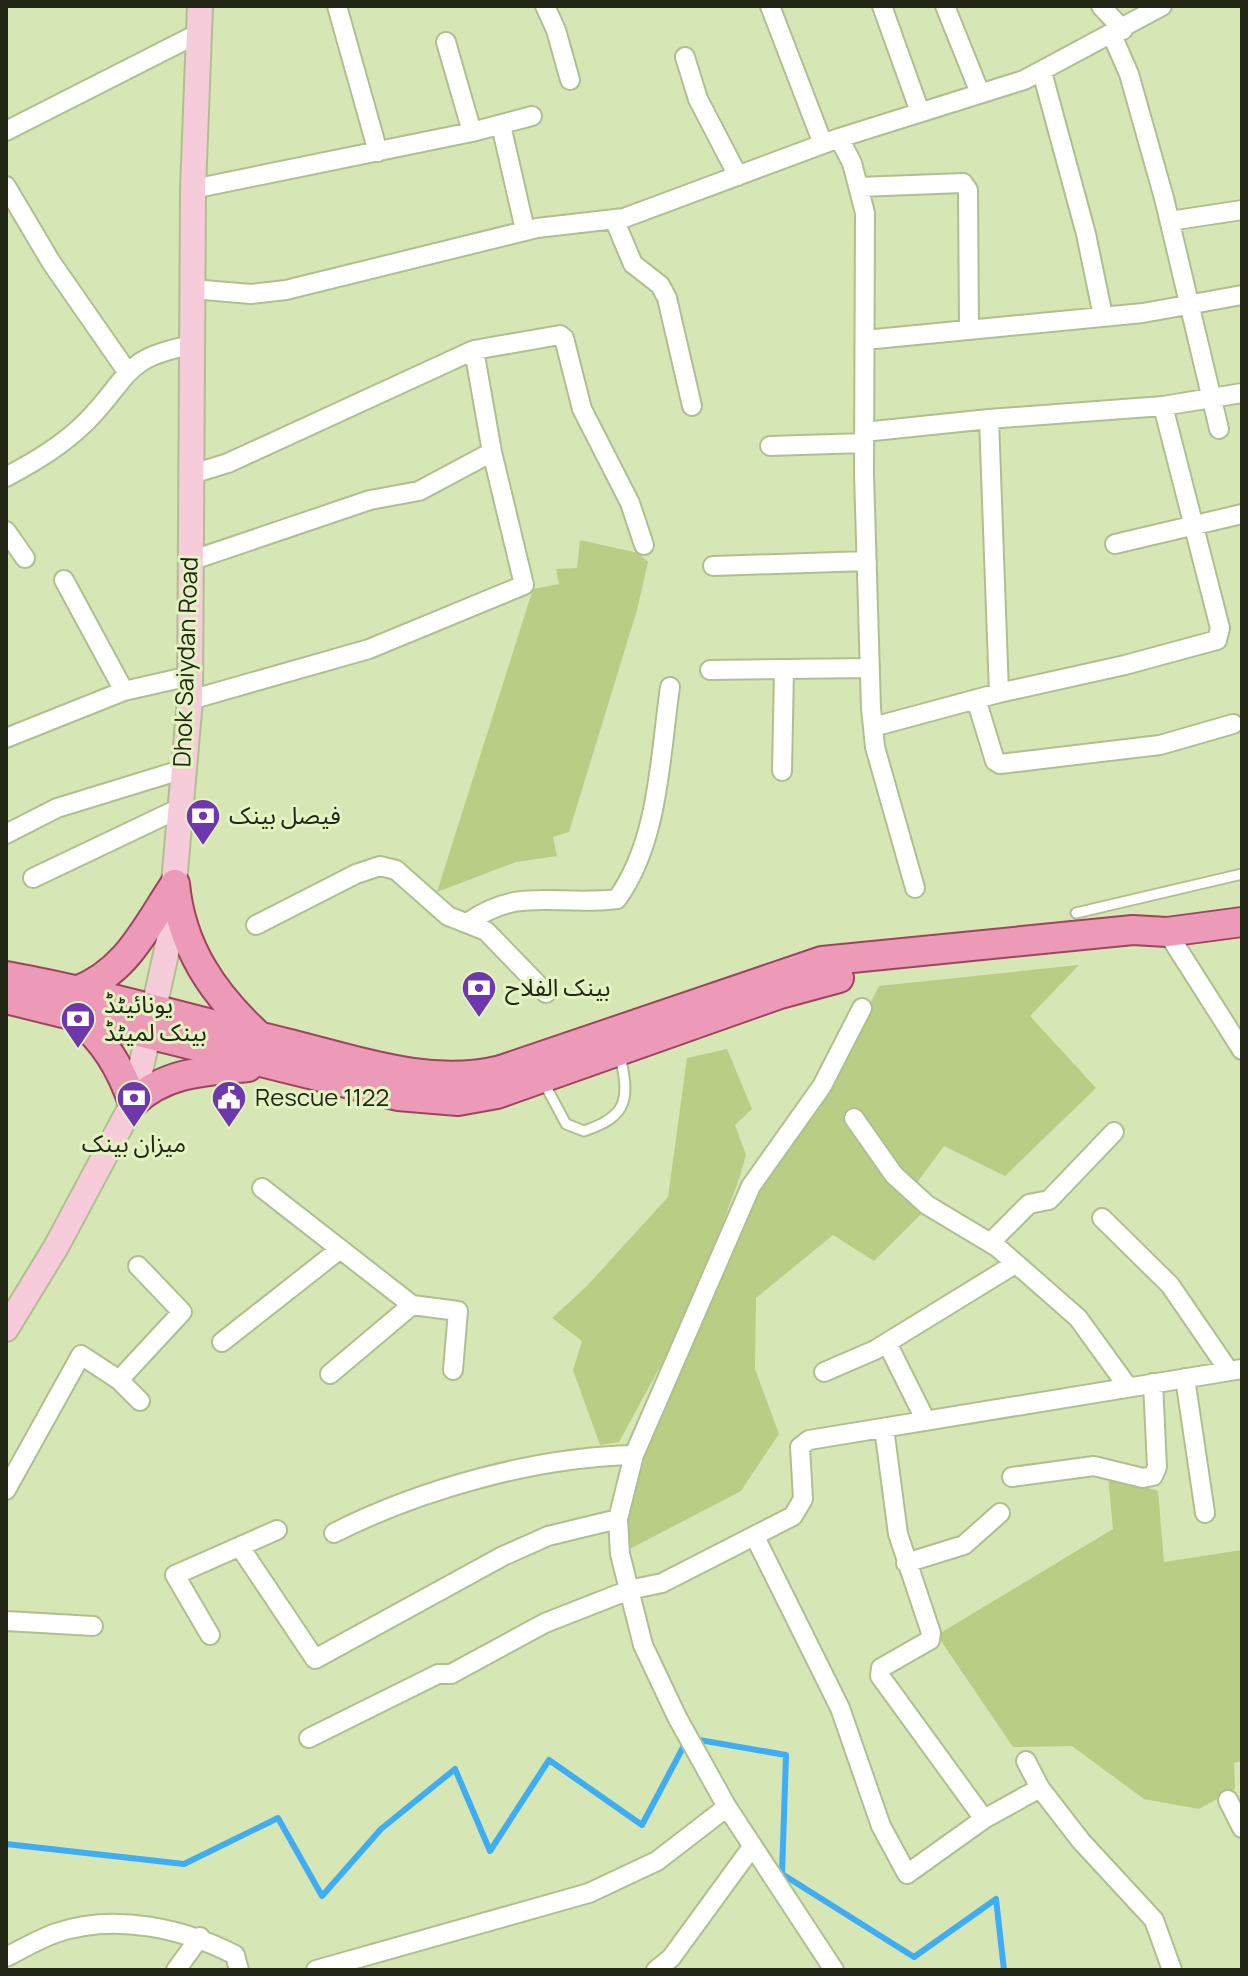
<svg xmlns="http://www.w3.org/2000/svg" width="1248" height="1976" font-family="Manrope,'Noto Sans Arabic',sans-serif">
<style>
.green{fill:#b9cd84}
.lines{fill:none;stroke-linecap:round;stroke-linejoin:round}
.stream{stroke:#3eadf4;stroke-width:6}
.lane-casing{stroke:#b0bf8f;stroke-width:13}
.street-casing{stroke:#b0bf8f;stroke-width:22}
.secondary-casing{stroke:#b0bf8f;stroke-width:28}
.primary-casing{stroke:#9d455f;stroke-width:32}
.lane{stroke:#fff;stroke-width:9}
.street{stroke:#fff;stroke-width:18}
.secondary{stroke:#f6ccdb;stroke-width:24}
.primary{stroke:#ec9ab7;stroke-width:28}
.labels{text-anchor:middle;stroke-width:6;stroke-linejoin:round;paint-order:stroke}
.street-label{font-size:24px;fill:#212614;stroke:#e4f3c2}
.poi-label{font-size:24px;fill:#212614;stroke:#e4f3c2;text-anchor:start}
</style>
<rect width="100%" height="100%" fill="#d7e6b5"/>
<path class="green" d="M 580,540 L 638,553 L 648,562 L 637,610 L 569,832 L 553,837 L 557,856 L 516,862 L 437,892 L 533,589 L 559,584 L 556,569 L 577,568 Z
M 1079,965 L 1030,1016 L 1096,1088 L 1005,1176 L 944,1146 L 914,1187 L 922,1213 L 874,1261 L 833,1235 L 756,1298 L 755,1369 L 779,1434 L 741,1491 L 620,1554 L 633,1471 L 753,1198 L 840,1063 L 879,986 Z
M 727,1049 L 752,1109 L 735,1125 L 746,1155 L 739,1179 L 691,1310 L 619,1442 L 600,1445 L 573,1370 L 582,1341 L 552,1318 L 585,1288 L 668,1197 L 687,1058 Z
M 1108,1476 L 1158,1491 L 1164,1562 L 1242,1550 L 1242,1761 L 1234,1763 L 1235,1789 L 1199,1809 L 1144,1799 L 1072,1746 L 1013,1747 L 937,1635 L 1113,1529 Z"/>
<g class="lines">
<path class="stream" d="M 6,1844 L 184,1864 L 278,1818 L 322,1896 L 381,1829 L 455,1769 L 490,1851 L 549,1760 L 642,1825 L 688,1738 L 786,1755 L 782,1874 L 914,1957 L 996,1899 L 1004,1970"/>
<defs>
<path id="lane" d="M 1076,913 L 1242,874
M 543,1081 L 566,1124 L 584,1131 C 630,1116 629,1097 620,1055"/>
<path id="street" d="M 337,6 L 378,152
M 545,6 L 556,30 L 570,80
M 770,6 L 823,144
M 882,6 L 920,112
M 945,6 L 980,93
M 1101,6 L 1123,30
M 1112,35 L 1129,74 L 1164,198 L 1219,429
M 446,42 L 472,132
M 685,57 L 698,99 L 738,176
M 1042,72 L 1086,234 L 1103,316
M 501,125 L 525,230
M 6,131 L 199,33
M 839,138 L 852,163 L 865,213 L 864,474 L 871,708 L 875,747 L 915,888
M 6,186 L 51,262 L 126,370
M 859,187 L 963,183 L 968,190 L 969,330
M 193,189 L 472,132 L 532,116
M 614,219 L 633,264 L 660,285 L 667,298 L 692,406
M 1170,221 L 1242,210
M 192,289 L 251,294 L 286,290 L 537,228 L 624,218 L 839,138 L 1024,80 L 1162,6
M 865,340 L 1143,313 L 1242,295
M 989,419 L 1163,406 L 1242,393
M 864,432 L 989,419 L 999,693 L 873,727
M 770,446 L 864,443
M 189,475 L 228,463 L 474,350 L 560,335 L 564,338 L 582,409 L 630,503 L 644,545
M 6,477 C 36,461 63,445 87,421 C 131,376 122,358 192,345
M 6,531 L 25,558
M 1115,544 L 1242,514
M 190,561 L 370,500 L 419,491 L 492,452
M 713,566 L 867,561
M 64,580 L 124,691
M 710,670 L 870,668
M 999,693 L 1125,665 L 1217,640 L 1220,628 L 1163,406
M 976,699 L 995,761 L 1000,764 L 1160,745 L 1233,724
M 190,700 L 369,649 L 524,585 L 492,452 L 474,350
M 6,738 L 124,691 L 190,676
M 782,771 L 784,669
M 6,834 L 57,808 L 184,769
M 33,878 L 180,808
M 467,923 C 521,885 556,907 617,899 C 659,841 660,756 670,687
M 256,925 L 356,874 L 380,866 L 396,870 L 448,916 L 486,931 L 546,993
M 1167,932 L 1242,1050
M 854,1118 L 894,1175 L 927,1205 L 997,1247 L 1078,1318 L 1128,1387
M 262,1188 L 412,1305 L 458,1311 L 453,1370
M 1102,1218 L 1170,1285 L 1229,1371
M 990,1243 L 1029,1204 L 1049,1200 L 1114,1132
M 222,1342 L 339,1250
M 887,1343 L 926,1421
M 824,1372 L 875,1350 L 1015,1264
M 330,1374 L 412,1305
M 1185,1378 L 1205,1513
M 119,1380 L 182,1312 L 138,1266
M 884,1428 L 898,1534 L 931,1633 L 930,1640 L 881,1668 L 880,1676 L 984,1819
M 1012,1477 L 1094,1466 L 1143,1478 L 1153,1476 L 1157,1467 L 1153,1383
M 6,1490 L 81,1355 L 119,1380 L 140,1401
M 334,1533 C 421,1489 536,1457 634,1455
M 755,1537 L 840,1708 L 881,1826 L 907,1874 L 984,1819 L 1040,1788
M 240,1547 L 315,1659 L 503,1556 L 548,1536 L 618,1519
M 906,1563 L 964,1545 L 1000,1513
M 6,1621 L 93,1626
M 210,1635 L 175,1575 L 277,1530
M 309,1738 L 438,1674 L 451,1674 L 545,1623 L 629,1590 L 662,1583 L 793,1516 L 803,1499 L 800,1447 L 809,1440 L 1242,1369
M 1026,1761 L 1040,1788 L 1081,1841 L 1154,1920 L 1172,1970
M 1228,1800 L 1242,1828
M 6,1957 C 22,1949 39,1939 56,1933 C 114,1913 183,1928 235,1955 L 239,1970
M 176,1970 L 200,1937
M 316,1970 L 589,1893 L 657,1861 L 727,1807
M 656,1970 L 671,1958 L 752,1847
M 834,1970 L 727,1807 L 677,1717 L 643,1645 L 620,1554 L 618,1519 L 634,1455 L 751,1186 L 822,1086 L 862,1008"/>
<path id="secondary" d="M 6,1329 L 56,1247 L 133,1103 L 169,940 L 190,700 L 193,189 L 200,6"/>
<path id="primary" d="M 175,884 C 181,947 213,994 259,1036
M 6,976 C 100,993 193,1020 286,1043 C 356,1060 429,1088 501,1070 L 822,961 L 1133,930 L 1167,932 L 1242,922
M 76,991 C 127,972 146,927 175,884
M 6,999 L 398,1096 L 458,1101 L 497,1094 L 780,994 L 839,978
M 75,1016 C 105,1042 120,1066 133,1103 C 165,1072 205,1071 248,1067"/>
</defs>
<use href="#lane" class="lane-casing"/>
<use href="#street" class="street-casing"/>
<use href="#secondary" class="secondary-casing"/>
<use href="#primary" class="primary-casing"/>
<use href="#lane" class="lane"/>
<use href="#street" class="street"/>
<use href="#secondary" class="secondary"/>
<use href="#primary" class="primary"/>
</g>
<defs>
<symbol id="bank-pin" viewBox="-11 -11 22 30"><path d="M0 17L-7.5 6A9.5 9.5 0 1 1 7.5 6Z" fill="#6f37ad" stroke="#e4f3c2"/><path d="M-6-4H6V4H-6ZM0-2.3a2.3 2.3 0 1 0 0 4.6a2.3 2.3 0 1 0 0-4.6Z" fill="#fff"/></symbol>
<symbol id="civic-pin" viewBox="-11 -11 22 30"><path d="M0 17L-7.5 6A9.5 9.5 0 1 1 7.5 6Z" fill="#6f37ad" stroke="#e4f3c2"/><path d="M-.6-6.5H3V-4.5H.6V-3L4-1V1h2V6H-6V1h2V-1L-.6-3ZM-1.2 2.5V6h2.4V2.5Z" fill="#fff"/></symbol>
</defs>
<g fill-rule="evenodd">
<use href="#bank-pin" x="183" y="796" width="40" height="54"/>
<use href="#bank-pin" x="459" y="968" width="40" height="54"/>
<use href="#bank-pin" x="58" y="999" width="40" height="54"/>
<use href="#bank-pin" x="114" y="1078" width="40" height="54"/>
<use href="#civic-pin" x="209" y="1078" width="40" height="54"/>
</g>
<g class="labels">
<g class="street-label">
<text transform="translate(186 662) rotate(-88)" y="8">Dhok Saiydan Road</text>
</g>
<g class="poi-label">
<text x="229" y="824">فیصل بینک</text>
<text x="505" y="996">بینک الفلاح</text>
<text x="104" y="1013">یونائیٹڈ<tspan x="104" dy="28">بینک لمیٹڈ</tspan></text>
<text x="255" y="1106">Rescue 1122</text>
<text x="134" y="1152" text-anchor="middle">میزان بینک</text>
</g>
</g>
<rect width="1248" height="1976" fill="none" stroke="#212614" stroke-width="16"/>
</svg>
